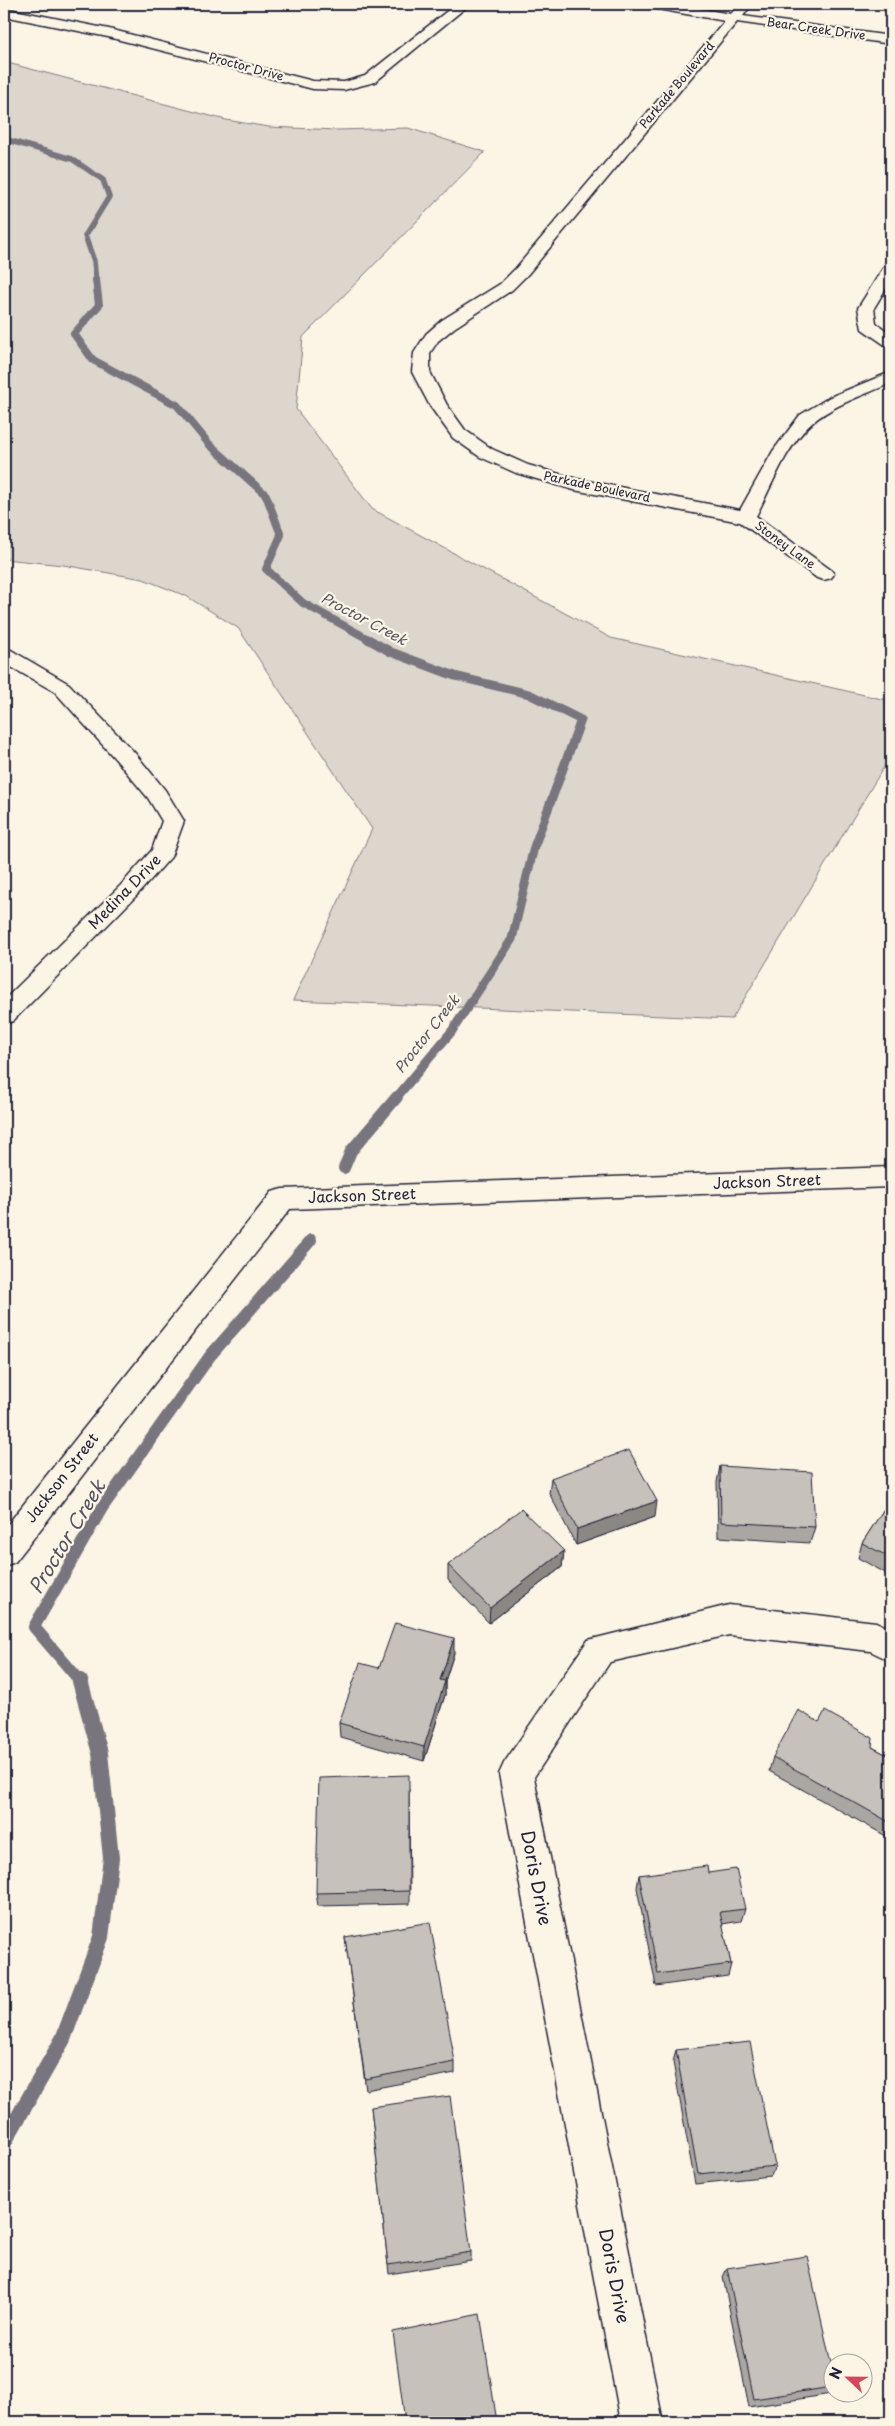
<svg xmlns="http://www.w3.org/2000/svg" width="895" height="2426" font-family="'Playpen Sans',sans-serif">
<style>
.built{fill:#ece5d8}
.green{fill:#dcd6cc;stroke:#7f7c84}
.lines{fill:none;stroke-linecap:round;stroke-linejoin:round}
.stream-far4{stroke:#78757e;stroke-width:5.5}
.stream-far3{stroke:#78757e;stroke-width:8}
.stream-far2{stroke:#78757e;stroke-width:9}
.stream-far1{stroke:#78757e;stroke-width:12}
.stream{stroke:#78757e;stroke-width:16}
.street-casing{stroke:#22223b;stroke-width:3}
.street{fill:#fcf5e5;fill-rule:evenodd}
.wall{fill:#aaa6a1;stroke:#22223b}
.shaded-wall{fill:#8b8783;stroke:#22223b}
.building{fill:#c6c1bb;stroke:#22223b}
.labels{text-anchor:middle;stroke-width:4.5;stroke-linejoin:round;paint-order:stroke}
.far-street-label{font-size:12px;fill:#22223b;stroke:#fcf5e5}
.far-water-label{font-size:14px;font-style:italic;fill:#545362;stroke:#fcf5e5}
.street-label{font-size:15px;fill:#22223b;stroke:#fcf5e5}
.near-street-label{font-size:18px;fill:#22223b;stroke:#fcf5e5}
.near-water-label{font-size:19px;font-style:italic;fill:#545362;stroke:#fcf5e5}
</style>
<rect width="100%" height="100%" fill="#fcf5e5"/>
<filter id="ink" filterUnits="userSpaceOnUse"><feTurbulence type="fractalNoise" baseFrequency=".02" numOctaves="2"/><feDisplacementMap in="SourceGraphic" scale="10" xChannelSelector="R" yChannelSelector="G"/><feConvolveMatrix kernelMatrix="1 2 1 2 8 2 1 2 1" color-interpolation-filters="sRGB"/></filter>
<g filter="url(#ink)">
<path class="built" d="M 667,4 L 740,4 L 735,10 L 724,13 Z"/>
<path class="green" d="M 4,62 L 226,120 L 269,127 L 337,130 L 408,128 L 485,152 L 303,337 L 296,409 L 372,509 L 611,638 L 891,701 L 891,755 L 732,1019 L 293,1000 L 372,829 L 238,628 L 186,596 L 143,579 L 63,565 L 4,559 Z"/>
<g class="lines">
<path class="stream-far4" d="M 4,139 L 72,159 L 103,180 L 109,197 L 85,236 L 94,261 L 96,282"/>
<path class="stream-far3" d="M 96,280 L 99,305 L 74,334 L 93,360 L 177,405 L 209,444 L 266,495 L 281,535 L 266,569 L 303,603 L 370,640"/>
<path class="stream-far2" d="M 368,639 L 391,652 L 455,676 L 529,694 L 581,720 L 534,847 L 512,939 L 452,1031 L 396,1098"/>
<path class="stream-far1" d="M 344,1168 L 351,1151 L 397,1097
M 81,1682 L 34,1627 L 102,1508 L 210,1356 L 311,1240"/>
<path class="stream" d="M 4,2142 L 63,2039 L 101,1937 L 111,1858 L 100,1753 L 80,1681"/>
<defs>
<path id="street" d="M 456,4 L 470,4 L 375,82 L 344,90 L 313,89 L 108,37 L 4,16 L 4,8 L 109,29 L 313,81 L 344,82 L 365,76 Z
M 646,4 L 673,4 L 731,14 L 739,4 L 752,4 L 743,16 L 891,36 L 891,44 L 737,22 L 528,274 L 512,290 L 454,328 L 438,341 L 430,353 L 430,372 L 447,405 L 465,430 L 492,449 L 528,465 L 577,479 L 740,510 L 773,451 L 800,415 L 830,397 L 891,372 L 891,383 C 865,395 834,404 812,423 C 786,446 772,486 756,516 L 831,570 L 834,574 L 831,578 L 824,580 L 817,578 L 740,522 L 574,490 L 516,473 L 480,457 L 453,438 L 430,406 L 412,372 L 414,353 L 426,334 L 442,320 L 500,284 L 516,268 L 725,21 L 652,8 Z
M 891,263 L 891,280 L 874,308 L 876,323 L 891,334 L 891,346 L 885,345 L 862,329 L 858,308 L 885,265 Z
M 4,648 L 11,650 L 69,684 L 134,752 L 165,790 L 184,821 L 171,857 L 137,895 L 13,1021 L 4,1024 L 4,1000 L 121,885 L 152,850 L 162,821 L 148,798 L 118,762 L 55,692 L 4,663 Z
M 891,1167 L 891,1187 L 290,1209 L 15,1562 L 4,1566 L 4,1529 L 272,1192 L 282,1189 Z
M 729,1605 L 876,1622 L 891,1629 L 891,1661 L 870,1651 L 729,1635 L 610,1662 L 534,1777 L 663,2422 L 621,2422 L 499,1774 L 504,1763 L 588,1640 Z"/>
</defs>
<use href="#street" class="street-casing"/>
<use href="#street" class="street"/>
</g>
<path class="wall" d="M 720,1466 L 815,1527 L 810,1543 L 718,1537 L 717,1482 Z
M 551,1478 L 655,1517 L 576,1545 L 549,1493 Z
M 891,1498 L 891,1576 L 858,1558 L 862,1543 Z
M 564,1551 L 562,1567 L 489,1623 L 448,1580 L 448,1565 Z
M 454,1653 L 445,1681 L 445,1695 L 424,1761 L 340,1737 L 339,1723 L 379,1668 Z
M 819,1722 L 872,1747 L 891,1757 L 891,1826 L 886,1836 L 769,1771 L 773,1757 Z
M 409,1789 L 410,1904 L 318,1906 L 316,1893 Z
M 708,1873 L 745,1909 L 741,1921 L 722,1924 L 731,1964 L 728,1976 L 656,1986 L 637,1888 L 639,1875 Z
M 345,1937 L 455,2062 L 455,2073 L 366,2090 Z
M 676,2050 L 775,2166 L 771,2176 L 695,2184 L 673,2062 Z
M 371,2107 L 471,2252 L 471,2261 L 389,2274 Z
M 727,2268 L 832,2368 L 832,2392 L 831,2394 L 749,2407 L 723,2277 Z"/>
<path class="shaded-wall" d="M 657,1501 L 655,1517 L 576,1545 L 577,1529 Z
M 564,1551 L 562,1567 L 489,1623 L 490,1608 Z
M 454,1638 L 454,1653 L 445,1681 L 445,1695 L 424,1761 L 424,1747 L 440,1680 Z"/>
<path class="building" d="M 629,1450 L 657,1501 L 577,1529 L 551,1478 Z
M 720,1466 L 812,1472 L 815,1527 L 721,1522 Z
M 891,1498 L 891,1558 L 862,1543 Z
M 521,1509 L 564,1551 L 490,1608 L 448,1565 Z
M 395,1623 L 454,1638 L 440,1680 L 445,1681 L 424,1747 L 339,1723 L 360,1663 L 379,1668 Z
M 798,1710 L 819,1722 L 825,1711 L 873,1738 L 872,1747 L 891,1757 L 891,1823 L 773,1757 Z
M 409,1775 L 409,1891 L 316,1893 L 319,1778 Z
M 707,1866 L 708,1873 L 736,1869 L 745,1909 L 720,1912 L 731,1964 L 658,1974 L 639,1875 Z
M 430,1922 L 455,2062 L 365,2079 L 345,1937 Z
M 750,2042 L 775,2166 L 698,2174 L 676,2050 Z
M 450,2096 L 471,2252 L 388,2265 L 371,2107 Z
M 807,2256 L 832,2368 L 832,2387 L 754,2399 L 727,2268 Z
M 480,2314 L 497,2422 L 405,2422 L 393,2332 Z"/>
</g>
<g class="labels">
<g class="far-street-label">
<text transform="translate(816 29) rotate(8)" y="4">Bear Creek Drive</text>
<text transform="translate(246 67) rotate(15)" y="4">Proctor Drive</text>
<text transform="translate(677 85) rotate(-50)" y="4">Parkade Boulevard</text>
<text transform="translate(597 487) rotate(12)" y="4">Parkade Boulevard</text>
<text transform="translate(785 545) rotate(36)" y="4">Stoney Lane</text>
</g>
<g class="far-water-label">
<text transform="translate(364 619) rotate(28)" y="5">Proctor Creek</text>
<text transform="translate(427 1034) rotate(-52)" y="5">Proctor Creek</text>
</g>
<g class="street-label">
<text transform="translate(125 892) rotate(-46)" y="5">Medina Drive</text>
<text transform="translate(767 1182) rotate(-2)" y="5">Jackson Street</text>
<text transform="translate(362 1196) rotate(-2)" y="5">Jackson Street</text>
<text transform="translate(62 1478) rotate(-52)" y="5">Jackson Street</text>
</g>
<g class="near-street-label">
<text transform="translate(536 1878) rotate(79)" y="6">Doris Drive</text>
<text transform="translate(614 2276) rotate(79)" y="6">Doris Drive</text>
</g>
<g class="near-water-label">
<text transform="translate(67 1537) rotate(-59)" y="7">Proctor Creek</text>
</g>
</g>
<rect width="895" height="2426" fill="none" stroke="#fcf5e5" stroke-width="20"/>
<rect x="10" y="10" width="875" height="2406" fill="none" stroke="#22223b" stroke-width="2" filter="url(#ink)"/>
<g transform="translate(848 2378) rotate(292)"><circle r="24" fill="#fcf5e5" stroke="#a5a1a1"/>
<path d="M0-4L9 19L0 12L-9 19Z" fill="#d1495b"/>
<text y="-8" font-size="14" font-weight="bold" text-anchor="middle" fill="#22223b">N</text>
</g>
</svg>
